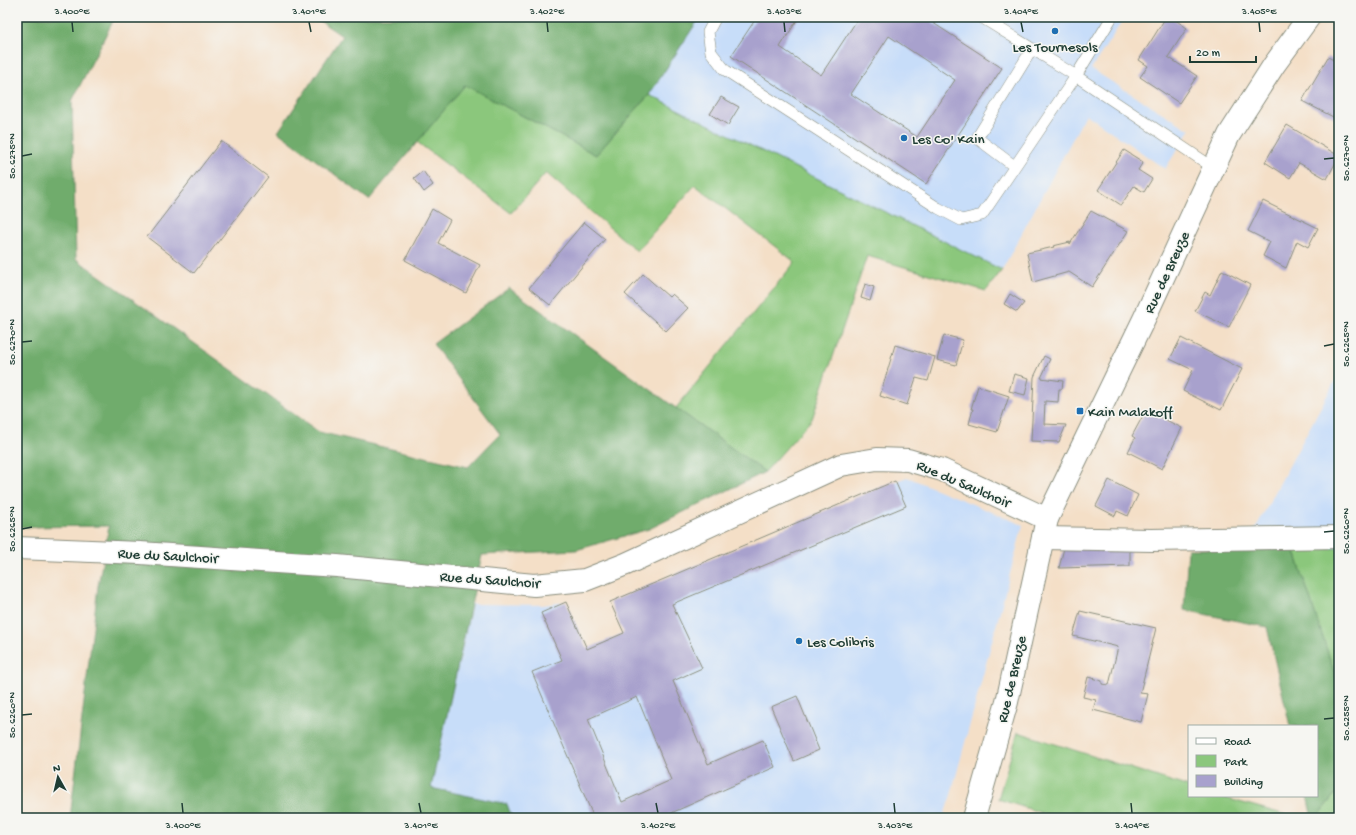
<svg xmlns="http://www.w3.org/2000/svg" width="1356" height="835" font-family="'Gochi Hand',sans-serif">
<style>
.built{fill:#c7ddf9}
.green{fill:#8bc77c;stroke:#558258}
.forest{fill:#70ac6c;stroke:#487450}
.building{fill:#a8a1cd;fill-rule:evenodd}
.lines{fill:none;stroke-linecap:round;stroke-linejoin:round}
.service-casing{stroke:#8a8e7e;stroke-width:12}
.minor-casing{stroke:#8a8e7e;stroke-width:24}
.tertiary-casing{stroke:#8a8e7e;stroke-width:24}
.service{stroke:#fff;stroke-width:11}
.minor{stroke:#fff;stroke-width:22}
.tertiary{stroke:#fff;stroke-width:22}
.ticks{fill:none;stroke:#1f3d34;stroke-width:1.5}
.poi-dot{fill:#1f6fb2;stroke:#f6f6f2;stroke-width:1.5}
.labels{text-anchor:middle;stroke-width:3;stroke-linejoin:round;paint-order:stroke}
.poi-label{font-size:15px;fill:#1f3d34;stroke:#f6f6f2;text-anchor:start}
.street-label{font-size:15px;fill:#1f3d34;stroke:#f6f6f2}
.neatline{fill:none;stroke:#1f3d34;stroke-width:1.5}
.ticks-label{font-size:10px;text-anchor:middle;fill:#1f3d34}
</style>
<rect width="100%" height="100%" fill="#f6f6f2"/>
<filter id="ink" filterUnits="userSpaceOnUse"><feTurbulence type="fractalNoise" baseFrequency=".025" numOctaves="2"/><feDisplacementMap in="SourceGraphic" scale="8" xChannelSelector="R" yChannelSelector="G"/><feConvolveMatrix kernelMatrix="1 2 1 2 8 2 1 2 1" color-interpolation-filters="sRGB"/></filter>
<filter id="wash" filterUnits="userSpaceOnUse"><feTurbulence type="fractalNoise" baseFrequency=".012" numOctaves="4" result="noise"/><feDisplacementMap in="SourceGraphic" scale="16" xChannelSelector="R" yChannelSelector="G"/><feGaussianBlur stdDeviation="0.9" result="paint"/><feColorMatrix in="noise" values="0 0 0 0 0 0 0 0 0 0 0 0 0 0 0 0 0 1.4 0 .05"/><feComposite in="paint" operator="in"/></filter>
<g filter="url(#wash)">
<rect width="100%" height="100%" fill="#f4dfc7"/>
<path class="built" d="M 700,17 L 1125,17 L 1091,69 L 1190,130 L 1165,169 L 1086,114 L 1002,270 L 649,95 Z
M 1339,373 L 1339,548 L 1244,550 Z
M 907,477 L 1023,525 L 951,795 L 943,818 L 512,818 L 506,804 L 431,788 L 472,604 L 543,605 L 566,602 L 587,649 L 624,633 L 610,602 Z"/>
<path class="green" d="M 465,85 L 596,155 L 649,95 L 1002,270 L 986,291 L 867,256 L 812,419 L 765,472 L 676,408 L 795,262 L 695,185 L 637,251 L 546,173 L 511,213 L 417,142 Z
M 1339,548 L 1339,687 L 1294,549 Z
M 1018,732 L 1189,787 L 1189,796 L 1218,796 L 1297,818 L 1057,818 L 998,799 Z
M 1339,789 L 1339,818 L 1316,818 Z"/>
<path class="forest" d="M 17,17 L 115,17 L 72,101 L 76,259 L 319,432 L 468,467 L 500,434 L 433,344 L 509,288 L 765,472 L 649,529 L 576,550 L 482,555 L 431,788 L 507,804 L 512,818 L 70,818 L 98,586 L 109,526 L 17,527 Z
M 314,17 L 700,17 L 649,95 L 596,155 L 465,85 L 369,200 L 278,132 L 342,36 Z
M 1188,549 L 1294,549 L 1339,687 L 1339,789 L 1316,818 L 1312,818 L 1307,796 L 1317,796 L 1317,726 L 1290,726 L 1267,627 L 1184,610 Z"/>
<g id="blocks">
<path class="building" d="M 757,17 L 799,17 L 780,47 L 821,75 L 859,17 L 924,17 L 1002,68 L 926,184 L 731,56 ZM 889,36 L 955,80 L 917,137 L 851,94 Z
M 1166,17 L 1171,17 L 1187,28 L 1168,57 L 1197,76 L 1179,103 L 1140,77 L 1148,66 L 1139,60 Z
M 1328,57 L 1339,63 L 1339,120 L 1302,101 Z
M 721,97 L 739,107 L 728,125 L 710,114 Z
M 1287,125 L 1339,156 L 1327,179 L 1299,163 L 1290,178 L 1265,162 Z
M 221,141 L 268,177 L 194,273 L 147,237 Z
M 1124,150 L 1143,162 L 1138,170 L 1152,179 L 1144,192 L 1134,186 L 1121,205 L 1098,190 Z
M 423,171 L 433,185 L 424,192 L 414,178 Z
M 1263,201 L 1318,228 L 1308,247 L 1297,241 L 1286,268 L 1263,256 L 1270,242 L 1248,231 Z
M 432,209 L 450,220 L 438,243 L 480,265 L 466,293 L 405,260 Z
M 1091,211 L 1128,231 L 1092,287 L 1069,272 L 1033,282 L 1027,253 L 1054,247 L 1053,246 L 1070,242 L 1070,244 Z
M 584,222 L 605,239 L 550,305 L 529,288 Z
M 1222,270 L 1250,285 L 1229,327 L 1195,311 L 1205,292 L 1210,295 Z
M 643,274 L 669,297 L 672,294 L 688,308 L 666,331 L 625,294 Z
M 865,284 L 874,287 L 870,301 L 861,298 Z
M 1010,294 L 1024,303 L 1017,312 L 1004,304 Z
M 944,335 L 963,340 L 956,365 L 937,360 Z
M 1181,338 L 1242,369 L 1221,410 L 1183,391 L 1193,370 L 1170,359 Z
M 895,345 L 935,357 L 928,381 L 916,378 L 907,405 L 880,396 Z
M 1044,356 L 1050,359 L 1041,378 L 1063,381 L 1062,389 L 1059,389 L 1058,402 L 1045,401 L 1044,424 L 1066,425 L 1059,442 L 1031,441 L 1034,377 Z
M 1014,374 L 1029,378 L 1025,395 L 1009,391 Z
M 978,386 L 1009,396 L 997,432 L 969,424 L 973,409 L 971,409 Z
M 1146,410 L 1182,428 L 1162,469 L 1128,452 L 1135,438 L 1132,436 Z
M 1109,480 L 1138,495 L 1128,516 L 1117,511 L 1115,516 L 1096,506 Z
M 895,481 L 906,506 L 672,604 L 702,668 L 673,681 L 708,764 L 763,740 L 775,767 L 660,818 L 594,818 L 532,672 L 562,660 L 541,613 L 566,602 L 587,649 L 624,633 L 610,602 ZM 637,697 L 671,780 L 622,802 L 588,719 Z
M 1130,547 L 1130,566 L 1059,568 L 1064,548 Z
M 1080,611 L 1156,628 L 1140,693 L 1148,694 L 1141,722 L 1093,710 L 1096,700 L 1083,697 L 1088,677 L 1102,681 L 1102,684 L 1109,685 L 1118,647 L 1073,636 Z
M 797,696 L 819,750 L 794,761 L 771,707 Z"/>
</g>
</g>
<g filter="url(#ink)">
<use href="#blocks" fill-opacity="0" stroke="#8a8e7e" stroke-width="1"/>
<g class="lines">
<defs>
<path id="service" d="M 716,17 L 708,32 L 711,52 L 725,70 L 938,208 L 961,220 L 982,215 L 1076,76 L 1112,17
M 981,17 L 1076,76 L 1214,168
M 1014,166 L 977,138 L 1032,49"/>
<path id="minor" d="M 1043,538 L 1151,540 L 1339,537
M 17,548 L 140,553 L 337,566 L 534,585 L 585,580 L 626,564 L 841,465 L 877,459 L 908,460 L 942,470 L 1047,519"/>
<path id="tertiary" d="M 974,818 L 1007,702 L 1047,519 L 1144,319 L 1229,135 L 1274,65 L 1309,17"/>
</defs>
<use href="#service" class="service-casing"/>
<use href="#minor" class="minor-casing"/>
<use href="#tertiary" class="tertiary-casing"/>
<use href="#service" class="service"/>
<use href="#minor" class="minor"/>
<use href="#tertiary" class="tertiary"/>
</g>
</g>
<path class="ticks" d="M 72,22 L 73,32M 309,22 L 311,32M 547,22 L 548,32M 784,22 L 785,32M 1021,22 L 1023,32M 1259,22 L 1260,32M 22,156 L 32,154M 1324,159 L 1334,158M 22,342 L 32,341M 1324,346 L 1334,344M 22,529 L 32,527M 1324,532 L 1334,531M 22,715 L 32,714M 1324,719 L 1334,718M 182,803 L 183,813M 419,803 L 421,813M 656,803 L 658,813M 894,803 L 895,813M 1131,803 L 1132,813"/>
<g class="poi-dot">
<circle cx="1055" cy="31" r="4"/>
<circle cx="904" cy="138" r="4"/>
<rect x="1076" y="407" width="8" height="8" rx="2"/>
<circle cx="799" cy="641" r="4"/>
</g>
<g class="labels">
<g class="poi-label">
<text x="1055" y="51" text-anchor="middle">Les Tournesols</text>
<text x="912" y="143">Les Co' Kain</text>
<text x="1088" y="416">Kain Malakoff</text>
<text x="807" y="646">Les Colibris</text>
</g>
<g class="street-label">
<text transform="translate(1166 272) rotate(-65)" y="5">Rue de Breuze</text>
<text transform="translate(964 483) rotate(23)" y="5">Rue du Saulchoir</text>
<text transform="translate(168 555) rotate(3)" y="5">Rue du Saulchoir</text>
<text transform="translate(490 579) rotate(4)" y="5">Rue du Saulchoir</text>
<text transform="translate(1011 679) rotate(-77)" y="5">Rue de Breuze</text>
</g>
</g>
<rect width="1356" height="835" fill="none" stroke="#f6f6f2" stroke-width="44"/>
<rect x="1188" y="725" width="130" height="72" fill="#f6f6f2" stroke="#a0aca6"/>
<rect x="1196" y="738" width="20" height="6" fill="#ffffff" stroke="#a0aca6"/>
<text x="1224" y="745" font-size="12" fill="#1f3d34">Road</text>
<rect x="1196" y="755" width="20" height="12" fill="#8bc77c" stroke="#a0aca6"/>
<text x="1224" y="765" font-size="12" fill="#1f3d34">Park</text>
<rect x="1196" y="775" width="20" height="12" fill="#a8a1cd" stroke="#a0aca6"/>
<text x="1224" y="785" font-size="12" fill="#1f3d34">Building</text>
<g transform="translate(58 777) rotate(352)" stroke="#f6f6f2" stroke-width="3" paint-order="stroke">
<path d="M0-3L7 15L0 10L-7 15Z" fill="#1f3d34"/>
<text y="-6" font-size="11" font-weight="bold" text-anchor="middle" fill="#1f3d34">N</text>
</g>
<path d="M1190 56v6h66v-6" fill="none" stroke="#1f3d34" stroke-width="2"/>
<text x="1196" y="56" font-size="12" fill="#1f3d34" stroke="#f6f6f2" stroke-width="3" paint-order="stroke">20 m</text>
<rect x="22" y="22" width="1312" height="791" class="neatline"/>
<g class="ticks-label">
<text x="72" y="14">3.400°E</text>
<text x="309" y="14">3.401°E</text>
<text x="547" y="14">3.402°E</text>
<text x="784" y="14">3.403°E</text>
<text x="1021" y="14">3.404°E</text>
<text x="1259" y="14">3.405°E</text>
<text transform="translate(11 156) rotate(-90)" y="4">50.6275°N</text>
<text transform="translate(1345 158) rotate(-90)" y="4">50.6270°N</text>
<text transform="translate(11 342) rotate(-90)" y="4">50.6270°N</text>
<text transform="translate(1345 344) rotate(-90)" y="4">50.6265°N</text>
<text transform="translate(11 529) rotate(-90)" y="4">50.6265°N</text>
<text transform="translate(1345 531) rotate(-90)" y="4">50.6260°N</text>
<text transform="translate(11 715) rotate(-90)" y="4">50.6260°N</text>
<text transform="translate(1345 718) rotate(-90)" y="4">50.6255°N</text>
<text x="183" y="828">3.400°E</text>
<text x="421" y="828">3.401°E</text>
<text x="658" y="828">3.402°E</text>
<text x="895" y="828">3.403°E</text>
<text x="1132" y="828">3.404°E</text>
</g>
</svg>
